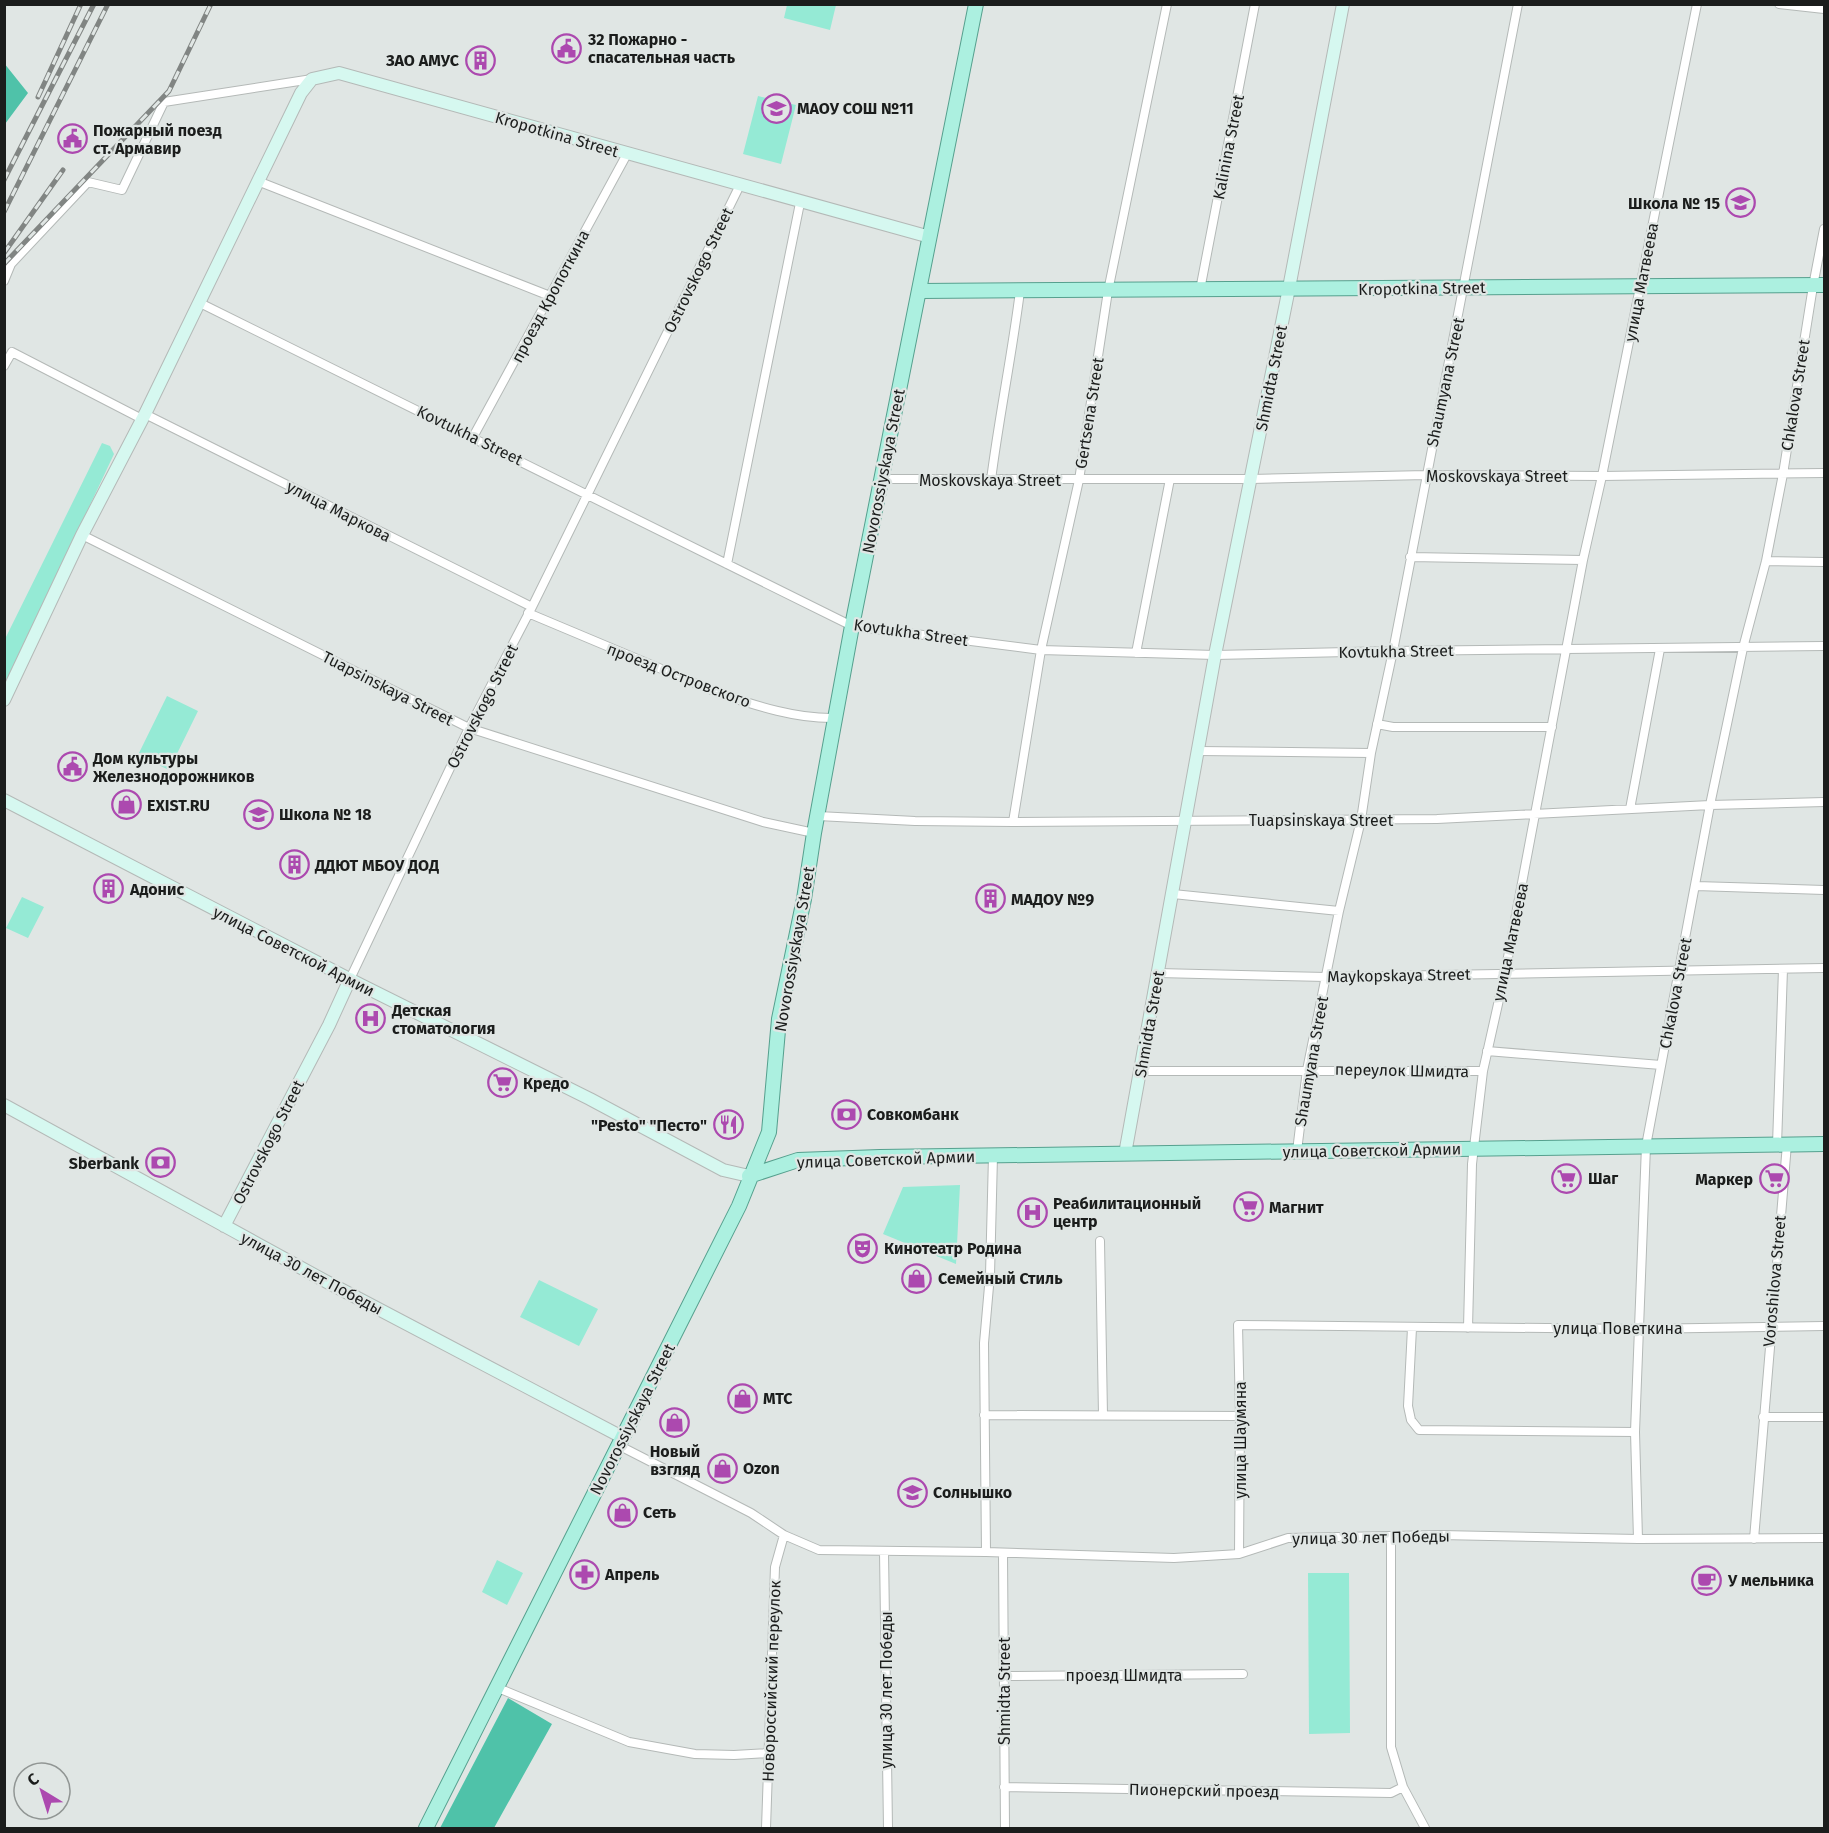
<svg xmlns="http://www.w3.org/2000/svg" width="1829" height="1833" font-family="'Fira Sans',sans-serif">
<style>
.green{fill:#95ead5}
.forest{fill:#4fc2a9}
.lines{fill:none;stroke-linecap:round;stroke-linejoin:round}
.street-casing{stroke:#b4b9b7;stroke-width:10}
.secondary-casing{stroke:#b4b9b7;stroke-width:14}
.primary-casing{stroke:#56a08e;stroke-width:16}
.street{stroke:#fff;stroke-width:8}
.secondary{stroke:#d6f8f0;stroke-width:12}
.primary{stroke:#acf0e0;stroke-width:14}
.rail-casing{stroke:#818583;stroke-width:5}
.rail{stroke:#e0e6e4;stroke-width:3;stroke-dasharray:9;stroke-linecap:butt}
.labels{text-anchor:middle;stroke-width:4.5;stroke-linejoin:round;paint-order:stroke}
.poi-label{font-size:16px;font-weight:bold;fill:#1b1d1c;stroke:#e0e6e4;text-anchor:start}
.street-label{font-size:16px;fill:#1b1d1c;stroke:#e0e6e4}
</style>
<rect width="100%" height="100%" fill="#e0e6e4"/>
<path class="green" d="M 787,5 L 836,5 L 830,30 L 784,18 Z
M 758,96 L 796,105 L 781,164 L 743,154 Z
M 102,443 L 110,446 L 114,454 L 5,686 L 5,639 Z
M 167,696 L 198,711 L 169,770 L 138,755 Z
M 22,897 L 44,907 L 28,938 L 6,928 Z
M 960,1185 L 956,1264 L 883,1234 L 903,1187 Z
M 539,1280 L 598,1309 L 579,1346 L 520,1317 Z
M 497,1560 L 523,1573 L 507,1605 L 482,1592 Z
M 1308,1573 L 1349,1573 L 1350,1733 L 1309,1734 Z"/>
<path class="forest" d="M 4,63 L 28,93 L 5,124 L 4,124 Z
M 508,1698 L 552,1724 L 494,1828 L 440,1828 Z"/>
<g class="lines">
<defs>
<path id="street" d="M 1779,4 L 1824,9
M 260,182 L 550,296
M 4,281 L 11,264 L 88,182 L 122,190 L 164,102 L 312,79
M 1200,290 L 1255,4
M 200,303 L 852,626 L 1041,650 L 1215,655 L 1393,651 L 1824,646
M 4,366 L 12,352 L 142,419
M 145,414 L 532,607
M 473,437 L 627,154
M 881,479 L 1251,479 L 1426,475 L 1602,476 L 1824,473
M 991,480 C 999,417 1012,355 1020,291
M 82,535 L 469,728 L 763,822 L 814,833
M 1410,557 L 1583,560
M 1766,561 L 1824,562
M 727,564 L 800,203
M 528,613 L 721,694 C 757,706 797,719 835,718
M 1136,653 L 1170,479
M 1377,724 L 1393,727 L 1552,727
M 1198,751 L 1371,753
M 1630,809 L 1660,649
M 818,816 L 915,821 L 1013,822 L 1437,819 L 1710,805 L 1824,802
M 1013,822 L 1041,650 L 1079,480 L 1108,291 L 1167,4
M 1696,886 L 1824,890
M 1173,894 L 1339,911
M 1158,973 L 1326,977 L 1824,968
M 350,979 L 469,728 L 532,607 L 740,185
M 1487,1051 L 1661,1065
M 1141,1071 L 1483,1071
M 1777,1145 L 1783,969
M 1297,1151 L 1307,1070 L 1339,911 L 1361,820 L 1371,753 L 1393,651 L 1518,4
M 1100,1241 L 1103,1415
M 1412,1328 L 1408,1406 L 1411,1420 L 1419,1430 L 1635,1432
M 1468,1328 L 1472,1164 L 1483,1071 L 1505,973 L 1583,560 L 1602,476 L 1697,4
M 984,1415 L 1240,1416
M 1763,1417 L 1824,1417
M 618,1445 L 751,1513 L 784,1535 L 819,1550 L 986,1552 L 1174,1558 L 1239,1554 L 1288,1538 L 1441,1535 L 1638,1539 L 1824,1538
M 1391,1536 L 1391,1747 L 1403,1787 L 1425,1828
M 1638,1539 L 1635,1432 L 1646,1146 L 1710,805 L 1743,648 L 1766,561 L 1783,474 L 1813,286 L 1824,229
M 1754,1539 L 1787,1144
M 884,1552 L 888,1828
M 986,1552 L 984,1343 L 990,1275 L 993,1156
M 1003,1554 L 1005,1828
M 1239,1554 L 1240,1416 L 1238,1325 L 1638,1329 L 1824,1326
M 1005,1676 L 1243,1674
M 498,1688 L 629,1742 L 695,1754 L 734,1755 L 767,1753
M 1004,1787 L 1391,1793 L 1403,1787
M 766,1828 L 775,1567 L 784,1535"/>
<path id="secondary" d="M 4,700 L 82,535 L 145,414 L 301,93 L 312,79 L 339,73 L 930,237
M 4,800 L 359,984 L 590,1099 L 723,1170 L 749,1176
M 4,1105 L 327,1282 L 622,1437
M 1125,1154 L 1215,655 L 1289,288 L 1343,4
M 224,1226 L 329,1025 L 350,979"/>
<path id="primary" d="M 920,291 L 1824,285
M 749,1176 L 798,1160 L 880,1157 L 1824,1144
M 426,1828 L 739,1206 L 769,1132 L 779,1019 L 804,899 L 814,833 L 852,626 L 976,4"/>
</defs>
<use href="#street" class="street-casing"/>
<use href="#secondary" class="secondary-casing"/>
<use href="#primary" class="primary-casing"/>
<use href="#street" class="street"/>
<use href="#secondary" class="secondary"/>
<use href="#primary" class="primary"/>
<defs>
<path id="rail" d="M 38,97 L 81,4
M 4,180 L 94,4
M 4,212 L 108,4
M 4,253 L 63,170
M 4,264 L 169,91 L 211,4"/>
</defs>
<use href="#rail" class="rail-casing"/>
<use href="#rail" class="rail"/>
</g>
<defs>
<symbol id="civic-ring" viewBox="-11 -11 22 22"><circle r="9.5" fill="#e0e6e4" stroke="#ac49af" stroke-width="1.5"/><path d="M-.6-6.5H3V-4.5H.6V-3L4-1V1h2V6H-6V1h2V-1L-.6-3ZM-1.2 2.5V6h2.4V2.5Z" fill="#ac49af"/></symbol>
<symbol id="building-ring" viewBox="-11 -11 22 22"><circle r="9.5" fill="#e0e6e4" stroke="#ac49af" stroke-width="1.5"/><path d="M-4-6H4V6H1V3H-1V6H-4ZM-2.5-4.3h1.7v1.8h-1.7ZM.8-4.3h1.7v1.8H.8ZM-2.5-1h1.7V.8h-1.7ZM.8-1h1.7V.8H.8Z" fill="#ac49af"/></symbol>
<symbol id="school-ring" viewBox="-11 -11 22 22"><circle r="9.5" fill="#e0e6e4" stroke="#ac49af" stroke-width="1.5"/><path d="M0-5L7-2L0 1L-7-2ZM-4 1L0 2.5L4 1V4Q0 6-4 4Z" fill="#ac49af"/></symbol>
<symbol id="shop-ring" viewBox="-11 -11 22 22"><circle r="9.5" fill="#e0e6e4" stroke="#ac49af" stroke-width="1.5"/><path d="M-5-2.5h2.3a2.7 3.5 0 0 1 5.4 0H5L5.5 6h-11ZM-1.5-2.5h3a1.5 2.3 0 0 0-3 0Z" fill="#ac49af"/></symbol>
<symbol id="hospital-ring" viewBox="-11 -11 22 22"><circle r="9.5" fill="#e0e6e4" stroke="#ac49af" stroke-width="1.5"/><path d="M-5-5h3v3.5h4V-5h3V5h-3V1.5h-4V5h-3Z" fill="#ac49af"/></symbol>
<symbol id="supermarket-ring" viewBox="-11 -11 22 22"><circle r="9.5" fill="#e0e6e4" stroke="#ac49af" stroke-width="1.5"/><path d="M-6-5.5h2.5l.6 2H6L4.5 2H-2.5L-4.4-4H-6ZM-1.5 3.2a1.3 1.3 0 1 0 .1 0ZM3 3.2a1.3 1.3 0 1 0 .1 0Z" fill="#ac49af"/></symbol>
<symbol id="bank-ring" viewBox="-11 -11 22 22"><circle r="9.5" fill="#e0e6e4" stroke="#ac49af" stroke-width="1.5"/><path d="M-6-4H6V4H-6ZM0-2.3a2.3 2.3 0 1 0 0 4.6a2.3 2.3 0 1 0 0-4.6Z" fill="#ac49af"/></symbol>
<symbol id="restaurant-ring" viewBox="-11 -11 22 22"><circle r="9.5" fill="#e0e6e4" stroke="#ac49af" stroke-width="1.5"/><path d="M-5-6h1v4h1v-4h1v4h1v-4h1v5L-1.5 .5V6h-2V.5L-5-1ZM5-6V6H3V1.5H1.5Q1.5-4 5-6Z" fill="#ac49af"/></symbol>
<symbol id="theatre-ring" viewBox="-11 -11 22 22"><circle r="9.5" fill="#e0e6e4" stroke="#ac49af" stroke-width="1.5"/><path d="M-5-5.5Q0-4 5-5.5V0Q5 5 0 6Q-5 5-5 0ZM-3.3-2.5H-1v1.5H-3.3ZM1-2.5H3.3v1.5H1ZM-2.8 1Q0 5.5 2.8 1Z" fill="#ac49af"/></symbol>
<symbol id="pharmacy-ring" viewBox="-11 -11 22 22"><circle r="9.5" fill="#e0e6e4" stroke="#ac49af" stroke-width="1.5"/><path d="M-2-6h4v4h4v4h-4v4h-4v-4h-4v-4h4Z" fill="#ac49af"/></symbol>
<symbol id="cafe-ring" viewBox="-11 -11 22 22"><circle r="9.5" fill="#e0e6e4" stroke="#ac49af" stroke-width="1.5"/><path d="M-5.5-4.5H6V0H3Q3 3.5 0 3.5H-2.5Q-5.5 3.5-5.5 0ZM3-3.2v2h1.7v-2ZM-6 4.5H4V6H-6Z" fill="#ac49af"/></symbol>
</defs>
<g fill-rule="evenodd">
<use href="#civic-ring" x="550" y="32" width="33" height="33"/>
<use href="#building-ring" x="464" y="44" width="33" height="33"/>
<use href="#school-ring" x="760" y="92" width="33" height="33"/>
<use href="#civic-ring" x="56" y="122" width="33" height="33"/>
<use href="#school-ring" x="1724" y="186" width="33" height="33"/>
<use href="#civic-ring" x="56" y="750" width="33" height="33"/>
<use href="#shop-ring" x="110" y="788" width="33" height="33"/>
<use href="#school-ring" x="242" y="798" width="33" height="33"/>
<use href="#building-ring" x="278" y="848" width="33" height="33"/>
<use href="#building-ring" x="92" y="872" width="33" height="33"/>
<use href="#building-ring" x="974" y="882" width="33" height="33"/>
<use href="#hospital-ring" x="354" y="1002" width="33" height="33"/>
<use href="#supermarket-ring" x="486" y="1066" width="33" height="33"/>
<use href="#bank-ring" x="830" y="1098" width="33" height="33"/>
<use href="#restaurant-ring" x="712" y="1108" width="33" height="33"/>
<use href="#bank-ring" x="144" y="1146" width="33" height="33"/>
<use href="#supermarket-ring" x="1550" y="1162" width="33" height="33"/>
<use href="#supermarket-ring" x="1758" y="1162" width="33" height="33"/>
<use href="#supermarket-ring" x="1232" y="1190" width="33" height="33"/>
<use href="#hospital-ring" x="1016" y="1196" width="33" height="33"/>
<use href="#theatre-ring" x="846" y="1232" width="33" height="33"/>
<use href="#shop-ring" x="900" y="1262" width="33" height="33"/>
<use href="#shop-ring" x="726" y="1382" width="33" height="33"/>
<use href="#shop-ring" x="658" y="1406" width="33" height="33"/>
<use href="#shop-ring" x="706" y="1452" width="33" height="33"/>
<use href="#school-ring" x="896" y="1476" width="33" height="33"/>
<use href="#shop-ring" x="606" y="1496" width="33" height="33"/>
<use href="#pharmacy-ring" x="568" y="1558" width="33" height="33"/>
<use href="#cafe-ring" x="1690" y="1564" width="33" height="33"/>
</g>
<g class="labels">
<g class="poi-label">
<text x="588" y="45">32 Пожарно -<tspan x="588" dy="18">спасательная часть</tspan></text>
<text x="459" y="66" text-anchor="end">ЗАО АМУС</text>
<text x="797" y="114">МАОУ СОШ №11</text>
<text x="93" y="136">Пожарный поезд<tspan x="93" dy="18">ст. Армавир</tspan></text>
<text x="1720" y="209" text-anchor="end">Школа № 15</text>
<text x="93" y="764">Дом культуры<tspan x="93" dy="18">Железнодорожников</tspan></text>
<text x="147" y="811">EXIST.RU</text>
<text x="279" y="820">Школа № 18</text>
<text x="315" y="871">ДДЮТ МБОУ ДОД</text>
<text x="130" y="895">Адонис</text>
<text x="1011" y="905">МАДОУ №9</text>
<text x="392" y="1016">Детская<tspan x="392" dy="18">стоматология</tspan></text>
<text x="523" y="1089">Кредо</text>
<text x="867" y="1120">Совкомбанк</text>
<text x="707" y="1131" text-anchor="end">"Pesto" "Песто"</text>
<text x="139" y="1169" text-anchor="end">Sberbank</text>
<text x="1588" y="1184">Шаг</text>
<text x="1753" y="1185" text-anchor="end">Маркер</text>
<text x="1053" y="1209">Реабилитационный<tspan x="1053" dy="18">центр</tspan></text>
<text x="1269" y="1213">Магнит</text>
<text x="884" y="1254">Кинотеатр Родина</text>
<text x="938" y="1284">Семейный Стиль</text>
<text x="763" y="1404">МТС</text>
<text x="675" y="1457" text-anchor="middle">Новый<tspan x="675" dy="18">взгляд</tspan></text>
<text x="743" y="1474">Ozon</text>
<text x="933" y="1498">Солнышко</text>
<text x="643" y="1518">Сеть</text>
<text x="605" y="1580">Апрель</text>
<text x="1728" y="1586">У мельника</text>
</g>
<g class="street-label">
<text transform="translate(557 134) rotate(16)" y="6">Kropotkina Street</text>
<text transform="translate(1228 147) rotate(-79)" y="6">Kalinina Street</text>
<text transform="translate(698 270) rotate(-64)" y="6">Ostrovskogo Street</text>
<text transform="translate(1641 282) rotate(-79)" y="6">улица Матвеева</text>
<text transform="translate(1422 288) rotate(-1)" y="6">Kropotkina Street</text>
<text transform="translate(550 296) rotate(-62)" y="6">проезд Кропоткина</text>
<text transform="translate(1271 378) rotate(-79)" y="6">Shmidta Street</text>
<text transform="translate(1445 382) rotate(-78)" y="6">Shaumyana Street</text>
<text transform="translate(1795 395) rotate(-81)" y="6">Chkalova Street</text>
<text transform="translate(1089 413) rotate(-81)" y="6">Gertsena Street</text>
<text transform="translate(470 435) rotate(26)" y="6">Kovtukha Street</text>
<text transform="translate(883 471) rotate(-79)" y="6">Novorossiyskaya Street</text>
<text x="1497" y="482">Moskovskaya Street</text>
<text x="990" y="486">Moskovskaya Street</text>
<text transform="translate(339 511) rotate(27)" y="6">улица Маркова</text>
<text transform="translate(911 632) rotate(8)" y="6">Kovtukha Street</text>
<text transform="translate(1396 651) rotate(-1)" y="6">Kovtukha Street</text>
<text transform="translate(679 675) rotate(21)" y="6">проезд Островского</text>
<text transform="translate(388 688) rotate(27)" y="6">Tuapsinskaya Street</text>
<text transform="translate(482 706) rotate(-63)" y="6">Ostrovskogo Street</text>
<text x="1321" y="826">Tuapsinskaya Street</text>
<text transform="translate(1510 942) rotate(-78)" y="6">улица Матвеева</text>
<text transform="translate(794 949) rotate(-80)" y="6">Novorossiyskaya Street</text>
<text transform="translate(294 951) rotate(27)" y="6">улица Советской Армии</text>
<text transform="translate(1399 975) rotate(-1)" y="6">Maykopskaya Street</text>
<text transform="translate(1675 993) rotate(-79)" y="6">Chkalova Street</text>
<text transform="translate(1149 1024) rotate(-80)" y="6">Shmidta Street</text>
<text transform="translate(1311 1061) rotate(-80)" y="6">Shaumyana Street</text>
<text transform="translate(1402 1070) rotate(1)" y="6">переулок Шмидта</text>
<text transform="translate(268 1142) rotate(-63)" y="6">Ostrovskogo Street</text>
<text transform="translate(1372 1150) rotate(-1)" y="6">улица Советской Армии</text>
<text transform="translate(886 1159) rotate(-2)" y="6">улица Советской Армии</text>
<text transform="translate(312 1273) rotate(28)" y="6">улица 30 лет Победы</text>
<text transform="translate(1774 1281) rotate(-85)" y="6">Voroshilova Street</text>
<text x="1618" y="1334">улица Поветкина</text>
<text transform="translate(632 1419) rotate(-63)" y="6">Novorossiyskaya Street</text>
<text transform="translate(1240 1440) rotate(-90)" y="6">улица Шаумяна</text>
<text transform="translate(1371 1537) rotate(-1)" y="6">улица 30 лет Победы</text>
<text x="1124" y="1681">проезд Шмидта</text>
<text transform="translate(771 1681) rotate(-88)" y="6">Новороссийский переулок</text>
<text transform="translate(886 1690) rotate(-90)" y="6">улица 30 лет Победы</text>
<text transform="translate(1004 1691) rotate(-90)" y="6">Shmidta Street</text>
<text transform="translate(1204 1790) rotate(1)" y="6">Пионерский проезд</text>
</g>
</g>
<rect width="1829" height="1833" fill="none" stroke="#1b1d1c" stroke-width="12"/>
<g transform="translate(42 1791) rotate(322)"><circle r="28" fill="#e0e6e4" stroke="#919694" stroke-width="1.5"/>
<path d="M0-4.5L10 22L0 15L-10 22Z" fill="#ac49af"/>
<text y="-9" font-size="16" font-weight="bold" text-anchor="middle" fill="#1b1d1c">С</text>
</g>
</svg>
